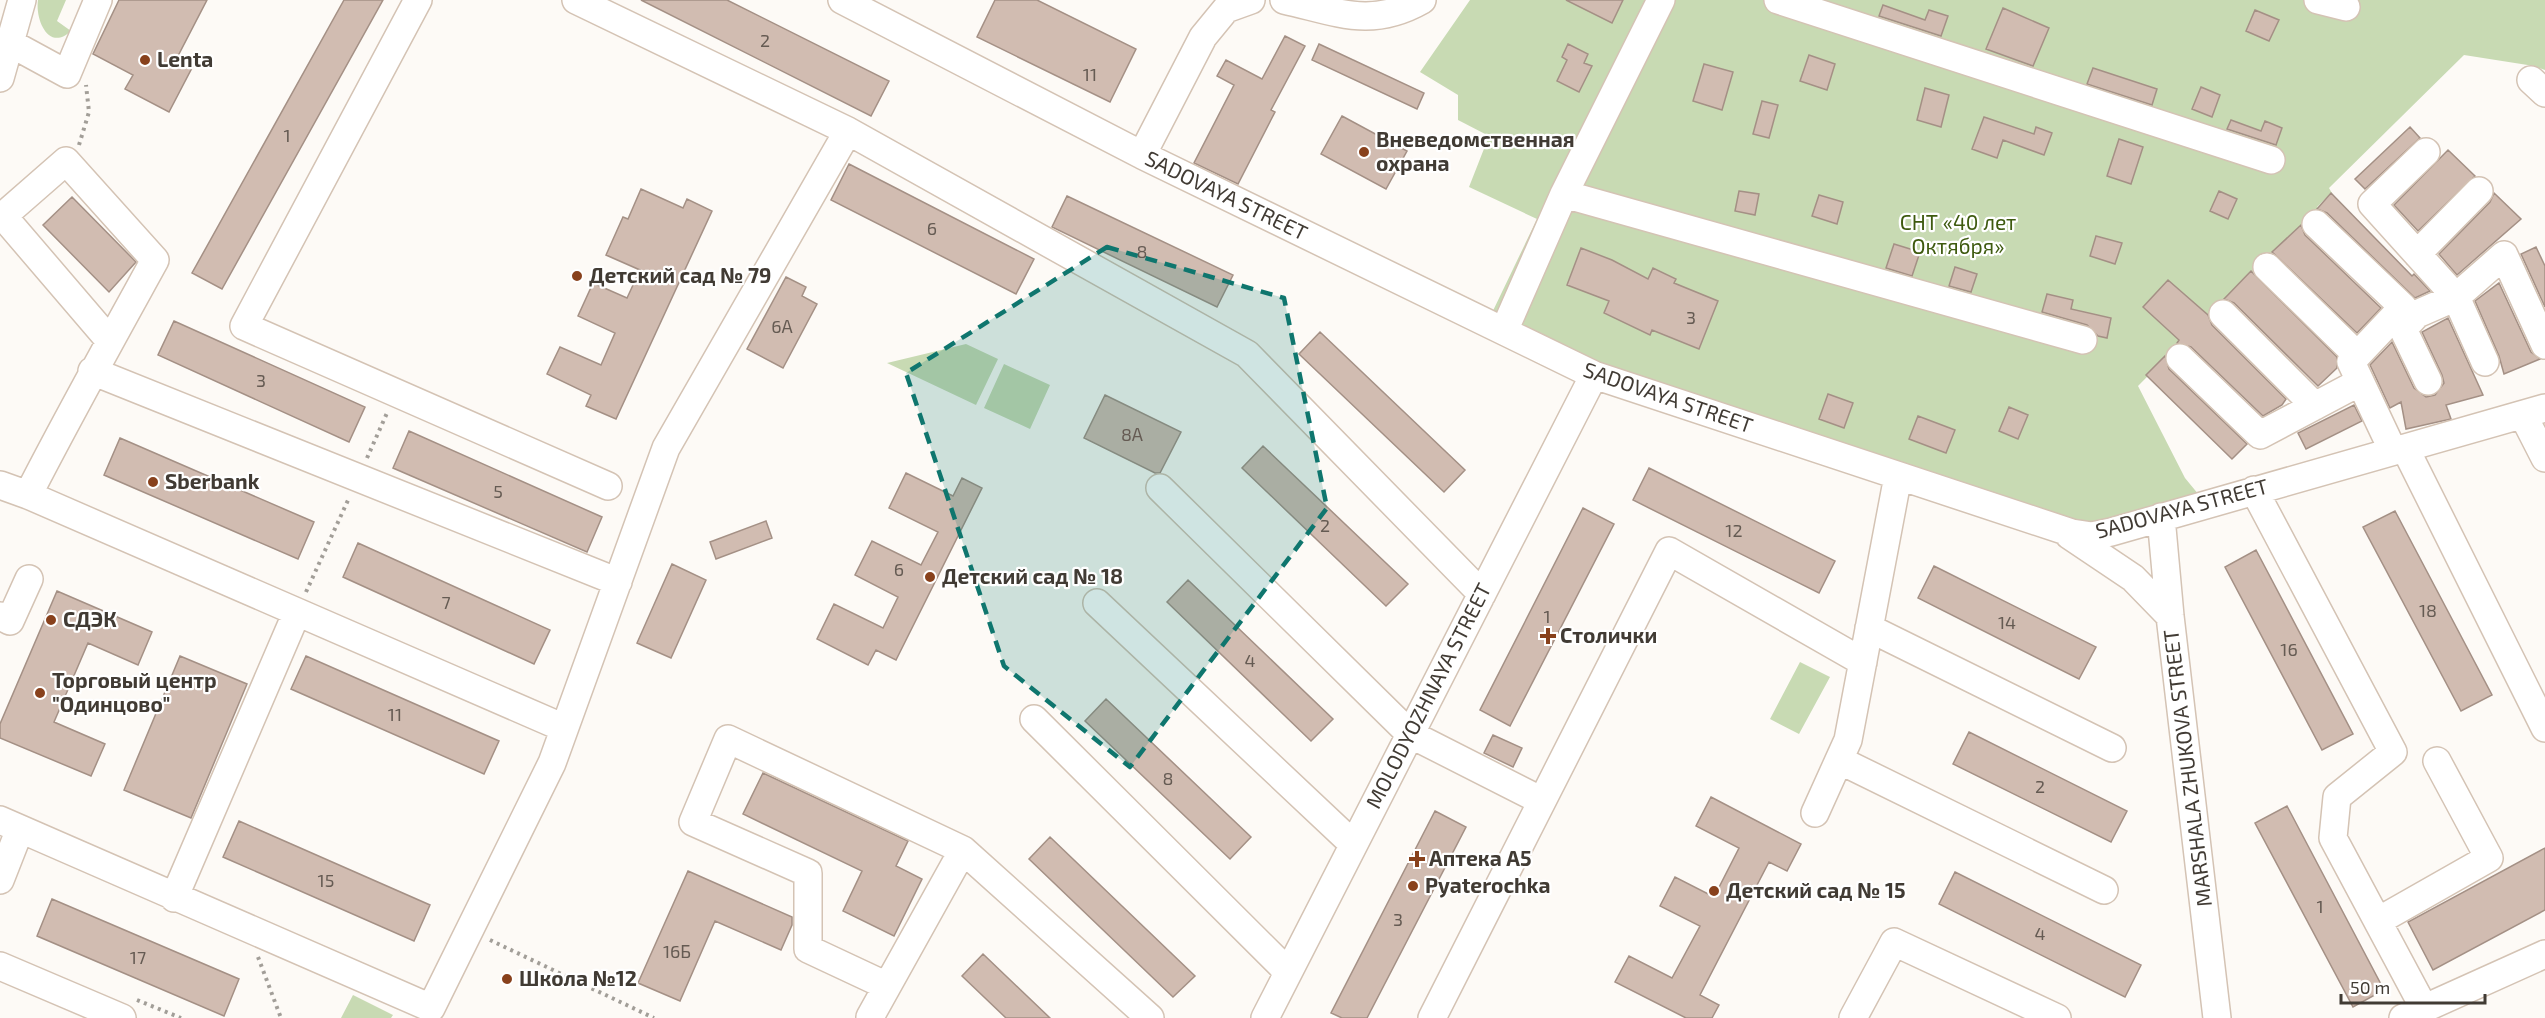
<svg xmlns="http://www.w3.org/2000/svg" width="2545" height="1018" font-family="'Exo 2',sans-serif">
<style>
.green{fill:#c8dab3}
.building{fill:#d1bcb1;stroke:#a49085;stroke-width:1.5}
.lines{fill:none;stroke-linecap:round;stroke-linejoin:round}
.minor-casing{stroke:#d4c3b4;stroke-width:30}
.path{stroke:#a29e98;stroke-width:4;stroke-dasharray:3 4.5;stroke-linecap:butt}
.minor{stroke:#fff;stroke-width:27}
.marked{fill:#0f766e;fill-opacity:0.2;stroke:#0f766e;stroke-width:4.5;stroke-dasharray:12 8;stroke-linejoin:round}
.poi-dot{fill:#88411c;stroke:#fff;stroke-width:2}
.labels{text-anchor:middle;stroke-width:4.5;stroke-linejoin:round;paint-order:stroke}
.number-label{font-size:18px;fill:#655b53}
.poi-label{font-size:21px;font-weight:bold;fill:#413b34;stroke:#fff;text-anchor:start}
.street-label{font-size:21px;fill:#413b34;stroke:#fff}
.park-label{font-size:21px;fill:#3e5a0f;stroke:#fff}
</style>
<rect width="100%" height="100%" fill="#fdfaf6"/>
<path class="green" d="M 38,0 L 66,0 L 57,21 L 71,31 C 49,52 35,20 38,0 Z
M 1470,0 L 2545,0 L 2545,70 L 2534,66 L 2464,55 L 2329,188 L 2333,195 L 2331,193 L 2317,207 L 2319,209 L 2253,273 L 2251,272 L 2138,386 L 2185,478 L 2199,495 L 2091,526 L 1597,362 L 1490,317 L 1537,219 L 1469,187 L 1489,136 L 1458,120 L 1458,95 L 1420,72 Z
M 966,344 L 998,359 L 976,405 L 887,363 Z
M 1004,364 L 1050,385 L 1030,429 L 984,408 Z
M 1800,662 L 1830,677 L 1799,734 L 1770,719 Z
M 353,995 L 393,1015 L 391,1018 L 341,1018 Z"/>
<path class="building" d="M 119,0 L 207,0 L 178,56 L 194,64 L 169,112 L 125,89 L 133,75 L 93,54 Z
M 344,0 L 383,0 L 222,289 L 192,273 Z
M 641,0 L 727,0 L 889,81 L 871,116 Z
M 995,0 L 1037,0 L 1136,49 L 1110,102 L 977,37 Z
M 1566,0 L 1623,0 L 1612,23 Z
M 1883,5 L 1925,20 L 1929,10 L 1948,16 L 1941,36 L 1879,16 Z
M 2003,8 L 2049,28 L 2033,66 L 1986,49 Z
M 2255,10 L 2279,20 L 2269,41 L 2246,31 Z
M 1285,36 L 1305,46 L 1271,110 L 1275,112 L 1238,184 L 1194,163 L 1234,85 L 1217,76 L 1226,60 L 1262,79 Z
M 1319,44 L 1424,93 L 1417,109 L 1312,60 Z
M 1568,44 L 1588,54 L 1584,63 L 1592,66 L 1579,92 L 1557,81 L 1567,60 L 1562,57 Z
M 1809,55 L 1835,64 L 1827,90 L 1800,81 Z
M 1704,64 L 1733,72 L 1722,110 L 1693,101 Z
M 2093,68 L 2157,89 L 2152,105 L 2087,84 Z
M 2201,87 L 2220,95 L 2212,117 L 2192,109 Z
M 1925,88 L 1949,95 L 1941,127 L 1917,120 Z
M 1762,101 L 1778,105 L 1769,138 L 1753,134 Z
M 1342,116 L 1407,151 L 1386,189 L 1321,154 Z
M 1984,117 L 2034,134 L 2036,127 L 2052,133 L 2044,155 L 2003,140 L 1997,158 L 1972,149 Z
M 2231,120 L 2261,131 L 2265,121 L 2282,128 L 2276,145 L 2227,129 Z
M 2410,127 L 2420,138 L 2365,189 L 2355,179 Z
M 2119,139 L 2143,147 L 2131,184 L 2107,176 Z
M 2448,150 L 2475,176 L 2418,231 L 2394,205 Z
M 849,164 L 1034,259 L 1016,294 L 831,200 Z
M 641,189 L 683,208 L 687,199 L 712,211 L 616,419 L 586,406 L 591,395 L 547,374 L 560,347 L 601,365 L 615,333 L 578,316 L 593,283 L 627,298 L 640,270 L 606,255 L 623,217 L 628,219 Z
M 1739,191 L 1759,194 L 1755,215 L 1735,211 Z
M 2219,191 L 2237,199 L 2228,219 L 2210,211 Z
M 2331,193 L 2412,276 L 2414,274 L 2430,291 L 2415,298 L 2327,213 L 2317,209 Z
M 2494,193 L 2521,219 L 2457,275 L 2439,254 L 2490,202 Z
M 1819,195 L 1843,202 L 1837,224 L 1812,216 Z
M 1067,196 L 1233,275 L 1217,307 L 1052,227 Z
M 72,197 L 136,262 L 109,292 L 43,225 Z
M 2301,225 L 2305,235 L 2381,308 L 2357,333 L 2272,252 Z
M 2096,236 L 2122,243 L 2115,264 L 2090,256 Z
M 1894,244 L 1920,252 L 1912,276 L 1886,268 Z
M 2536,247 L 2545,266 L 2545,307 L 2521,254 Z
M 1581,248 L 1612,260 L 1648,279 L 1653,268 L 1676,279 L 1674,283 L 1718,301 L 1699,349 L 1652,330 L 1650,335 L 1604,313 L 1609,301 L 1567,285 Z
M 1955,267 L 1977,274 L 1971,292 L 1949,286 Z
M 2251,271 L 2337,357 L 2337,368 L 2318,386 L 2234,303 L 2224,299 Z
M 786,277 L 806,287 L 802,296 L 817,304 L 783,368 L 747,349 Z
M 2168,280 L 2208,315 L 2212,325 L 2286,399 L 2282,405 L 2263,416 L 2191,347 L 2177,343 L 2179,340 L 2143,307 Z
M 2499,283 L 2531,352 L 2540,359 L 2504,374 L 2499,356 L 2475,301 Z
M 2047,294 L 2073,300 L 2071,309 L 2111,318 L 2107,338 L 2098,336 L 2087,325 L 2042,312 Z
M 2448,318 L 2483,395 L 2446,405 L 2451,419 L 2406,429 L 2401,402 L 2390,408 L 2370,365 L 2392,342 L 2414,388 L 2426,397 L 2435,395 L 2444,383 L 2442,375 L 2422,332 Z
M 174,321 L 365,407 L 349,442 L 158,355 Z
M 1320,332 L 1465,470 L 1444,492 L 1299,354 Z
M 2165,356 L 2169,369 L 2247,444 L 2232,459 L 2146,375 Z
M 1828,394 L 1853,403 L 1844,428 L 1819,419 Z
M 1105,395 L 1181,432 L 1160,473 L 1155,473 L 1084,438 Z
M 2354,405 L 2362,421 L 2306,449 L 2298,433 Z
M 2009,407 L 2028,415 L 2018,439 L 1999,431 Z
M 1918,416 L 1955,430 L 1946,453 L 1909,439 Z
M 409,431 L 602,517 L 587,552 L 393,468 Z
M 120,438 L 314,522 L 298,559 L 104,475 Z
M 1263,446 L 1408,584 L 1386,606 L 1242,468 Z
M 1649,468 L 1835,561 L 1819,593 L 1633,500 Z
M 906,473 L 953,496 L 962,478 L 982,488 L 896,660 L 876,650 L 868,665 L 817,639 L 834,604 L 883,628 L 898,597 L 855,575 L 872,541 L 921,565 L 938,532 L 889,508 Z
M 1583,508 L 1614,524 L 1510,726 L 1480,710 Z
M 2395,511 L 2492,695 L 2461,711 L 2363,527 Z
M 766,521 L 772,538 L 716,559 L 710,542 Z
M 358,543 L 550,630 L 534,664 L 343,577 Z
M 2256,550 L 2353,734 L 2322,750 L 2225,567 Z
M 672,564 L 706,580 L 671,658 L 637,643 Z
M 1934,566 L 2096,647 L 2079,679 L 1918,598 Z
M 1188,580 L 1333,719 L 1311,741 L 1167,602 Z
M 57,591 L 152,632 L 138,665 L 88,643 L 54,722 L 105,744 L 91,776 L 0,738 L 0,724 Z
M 180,656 L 247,684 L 191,818 L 124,790 Z
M 306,656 L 499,741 L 484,774 L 291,689 Z
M 1106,699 L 1251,837 L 1230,859 L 1085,721 Z
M 1969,732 L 2127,811 L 2111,842 L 1953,764 Z
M 1493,735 L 1522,748 L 1513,767 L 1484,753 Z
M 763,773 L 908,841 L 896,866 L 922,879 L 894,936 L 843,911 L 862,871 L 743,814 Z
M 1711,797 L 1801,844 L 1787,871 L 1769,862 L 1700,995 L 1719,1005 L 1712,1018 L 1686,1018 L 1615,982 L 1629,956 L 1672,978 L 1700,926 L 1660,906 L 1675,877 L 1714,897 L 1739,848 L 1696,826 Z
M 2287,806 L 2384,990 L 2353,1007 L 2255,823 Z
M 1435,811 L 1466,827 L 1367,1018 L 1342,1018 L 1331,1013 Z
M 239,821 L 430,905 L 414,941 L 223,857 Z
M 1050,837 L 1195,976 L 1173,997 L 1029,859 Z
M 2545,848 L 2545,910 L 2433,970 L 2408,922 Z
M 688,871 L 792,917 L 792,925 L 781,950 L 715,921 L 680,1001 L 638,983 Z
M 1955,872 L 2141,965 L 2125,997 L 1939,904 Z
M 52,899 L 239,979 L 224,1016 L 37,936 Z
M 983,954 L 1050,1018 L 1006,1018 L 962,976 Z"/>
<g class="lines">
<defs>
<path id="minor" d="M 418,0 L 244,326 L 608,486
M 576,0 L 848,131 L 1247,354 L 1482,594
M 842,0 L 1142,155 L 1594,375 L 2072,533 L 2092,536 L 2111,532 L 2545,408
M 1284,0 C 1338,12 1371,29 1422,0
M 1778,0 L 2271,160
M 2318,0 L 2346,7
M 0,43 L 10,43 L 67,74 L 98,0
M 0,78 L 22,0
M 2531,80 L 2545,93
M 2426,152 L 2372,204 L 2456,297 L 2504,255 L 2545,345
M 1142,155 L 1203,37 L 1226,9 L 1251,0
M 1564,194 L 2083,340
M 2316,224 L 2403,307 L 2351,362 L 2393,451
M 2417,254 L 2479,191
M 2267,267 L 2357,355
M 2223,314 L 2315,406
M 1504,331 L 1564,194 L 1661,0
M 110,341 L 3,216 L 66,161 L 155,260 C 112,338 69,415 28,495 L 564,728
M 2180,358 L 2260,435 L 2360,382
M 92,371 L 618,582
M 2428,381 L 2403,329 L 2417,314 L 2456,297 L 2485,362
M 2523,415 L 2545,458
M 2405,448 L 2545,728
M 0,485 L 28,495
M 1160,488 L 1410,734 L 1542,801
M 2254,490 L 2393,752 L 2337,797 L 2333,838 L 2424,1008
M 2161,517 L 2170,616 L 2217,1018
M 2069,535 L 2133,578 L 2170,616
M 1097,603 L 1353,844
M 0,616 L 10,621 L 29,579
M 1869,628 L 2112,748
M 1034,719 L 1288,972
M 1839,760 L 2104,890
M 1815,813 L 1848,740 L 1898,476
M 0,820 L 431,1008 L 552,763 L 666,448 L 848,131
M 0,880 L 20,829
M 174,898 L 297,612
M 2378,921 L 2489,858 L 2437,761
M 0,966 L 122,1018
M 887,986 L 808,949 L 808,873 L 693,822 L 728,739 L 963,850 L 1150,1018
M 870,1017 L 963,850
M 1265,1018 L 1594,375
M 1432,1018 L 1669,551 L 1863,662
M 1853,1018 L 1894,942 L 2057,1018
M 2403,1018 L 2545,954"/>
</defs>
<use href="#minor" class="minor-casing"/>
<path class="path" d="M 79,145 L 89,112 L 86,85
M 367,458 L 387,413
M 306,592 L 349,498
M 490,940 L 654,1018
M 258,957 L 281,1018
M 137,1000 L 181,1018"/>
<use href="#minor" class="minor"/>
</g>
<path class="marked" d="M 1107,247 L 1284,298 L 1327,508 L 1130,767 L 1004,666 L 906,373 Z"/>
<g class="poi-dot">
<circle cx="145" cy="60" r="6"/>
<circle cx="1364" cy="152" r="6"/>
<circle cx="577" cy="276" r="6"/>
<circle cx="153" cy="482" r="6"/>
<circle cx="930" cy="577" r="6"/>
<circle cx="51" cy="620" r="6"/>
<path d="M1545 627h6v6h6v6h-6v6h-6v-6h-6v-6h6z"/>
<circle cx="40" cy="693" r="6"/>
<path d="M1414 850h6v6h6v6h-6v6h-6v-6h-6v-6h6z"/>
<circle cx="1413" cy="886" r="6"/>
<circle cx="1714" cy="891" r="6"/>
<circle cx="507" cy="979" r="6"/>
</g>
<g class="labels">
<g class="number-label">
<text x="765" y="47">2</text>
<text x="1090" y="81">11</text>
<text x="287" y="142">1</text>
<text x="932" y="235">6</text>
<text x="1142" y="258">8</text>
<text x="1691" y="324">3</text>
<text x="782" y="333">6А</text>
<text x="261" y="387">3</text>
<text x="1132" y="441">8А</text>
<text x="498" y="498">5</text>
<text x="1325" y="532">2</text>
<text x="1734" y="537">12</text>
<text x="899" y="576">6</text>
<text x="446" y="609">7</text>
<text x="2428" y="617">18</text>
<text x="1547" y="623">1</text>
<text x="2007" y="629">14</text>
<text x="2289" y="656">16</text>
<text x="1250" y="667">4</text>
<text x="395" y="721">11</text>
<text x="1168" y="785">8</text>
<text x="2040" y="793">2</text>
<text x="326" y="887">15</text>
<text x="2320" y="913">1</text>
<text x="1398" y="926">3</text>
<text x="2040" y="940">4</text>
<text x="677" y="958">16Б</text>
<text x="138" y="964">17</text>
</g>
<g class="poi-label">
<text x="157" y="67">Lenta</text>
<text x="1376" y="147">Вневедомственная<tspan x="1376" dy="24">охрана</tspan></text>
<text x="589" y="283">Детский сад № 79</text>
<text x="165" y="489">Sberbank</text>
<text x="942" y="584">Детский сад № 18</text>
<text x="63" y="627">СДЭК</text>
<text x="1560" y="643">Столички</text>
<text x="52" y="688">Торговый центр<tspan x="52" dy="24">"Одинцово"</tspan></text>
<text x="1429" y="866">Аптека A5</text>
<text x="1425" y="893">Pyaterochka</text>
<text x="1726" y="898">Детский сад № 15</text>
<text x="519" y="986">Школа №12</text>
</g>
<g class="street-label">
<text transform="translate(1226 196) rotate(26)" y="7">SADOVAYA STREET</text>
<text transform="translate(1668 398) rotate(19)" y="7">SADOVAYA STREET</text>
<text transform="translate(2182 509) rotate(-15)" y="7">SADOVAYA STREET</text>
<text transform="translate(1429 696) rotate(-63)" y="7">MOLODYOZHNAYA STREET</text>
<text transform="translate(2188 768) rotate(-97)" y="7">MARSHALA ZHUKOVA STREET</text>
</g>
<g class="park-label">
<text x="1958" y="230">СНТ «40 лет<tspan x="1958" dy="24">Октября»</tspan></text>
</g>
</g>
<path d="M2341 994v9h144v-9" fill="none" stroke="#413b34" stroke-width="3"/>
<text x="2350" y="994" font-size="18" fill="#413b34" stroke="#ffffff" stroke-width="4.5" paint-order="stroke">50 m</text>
</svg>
